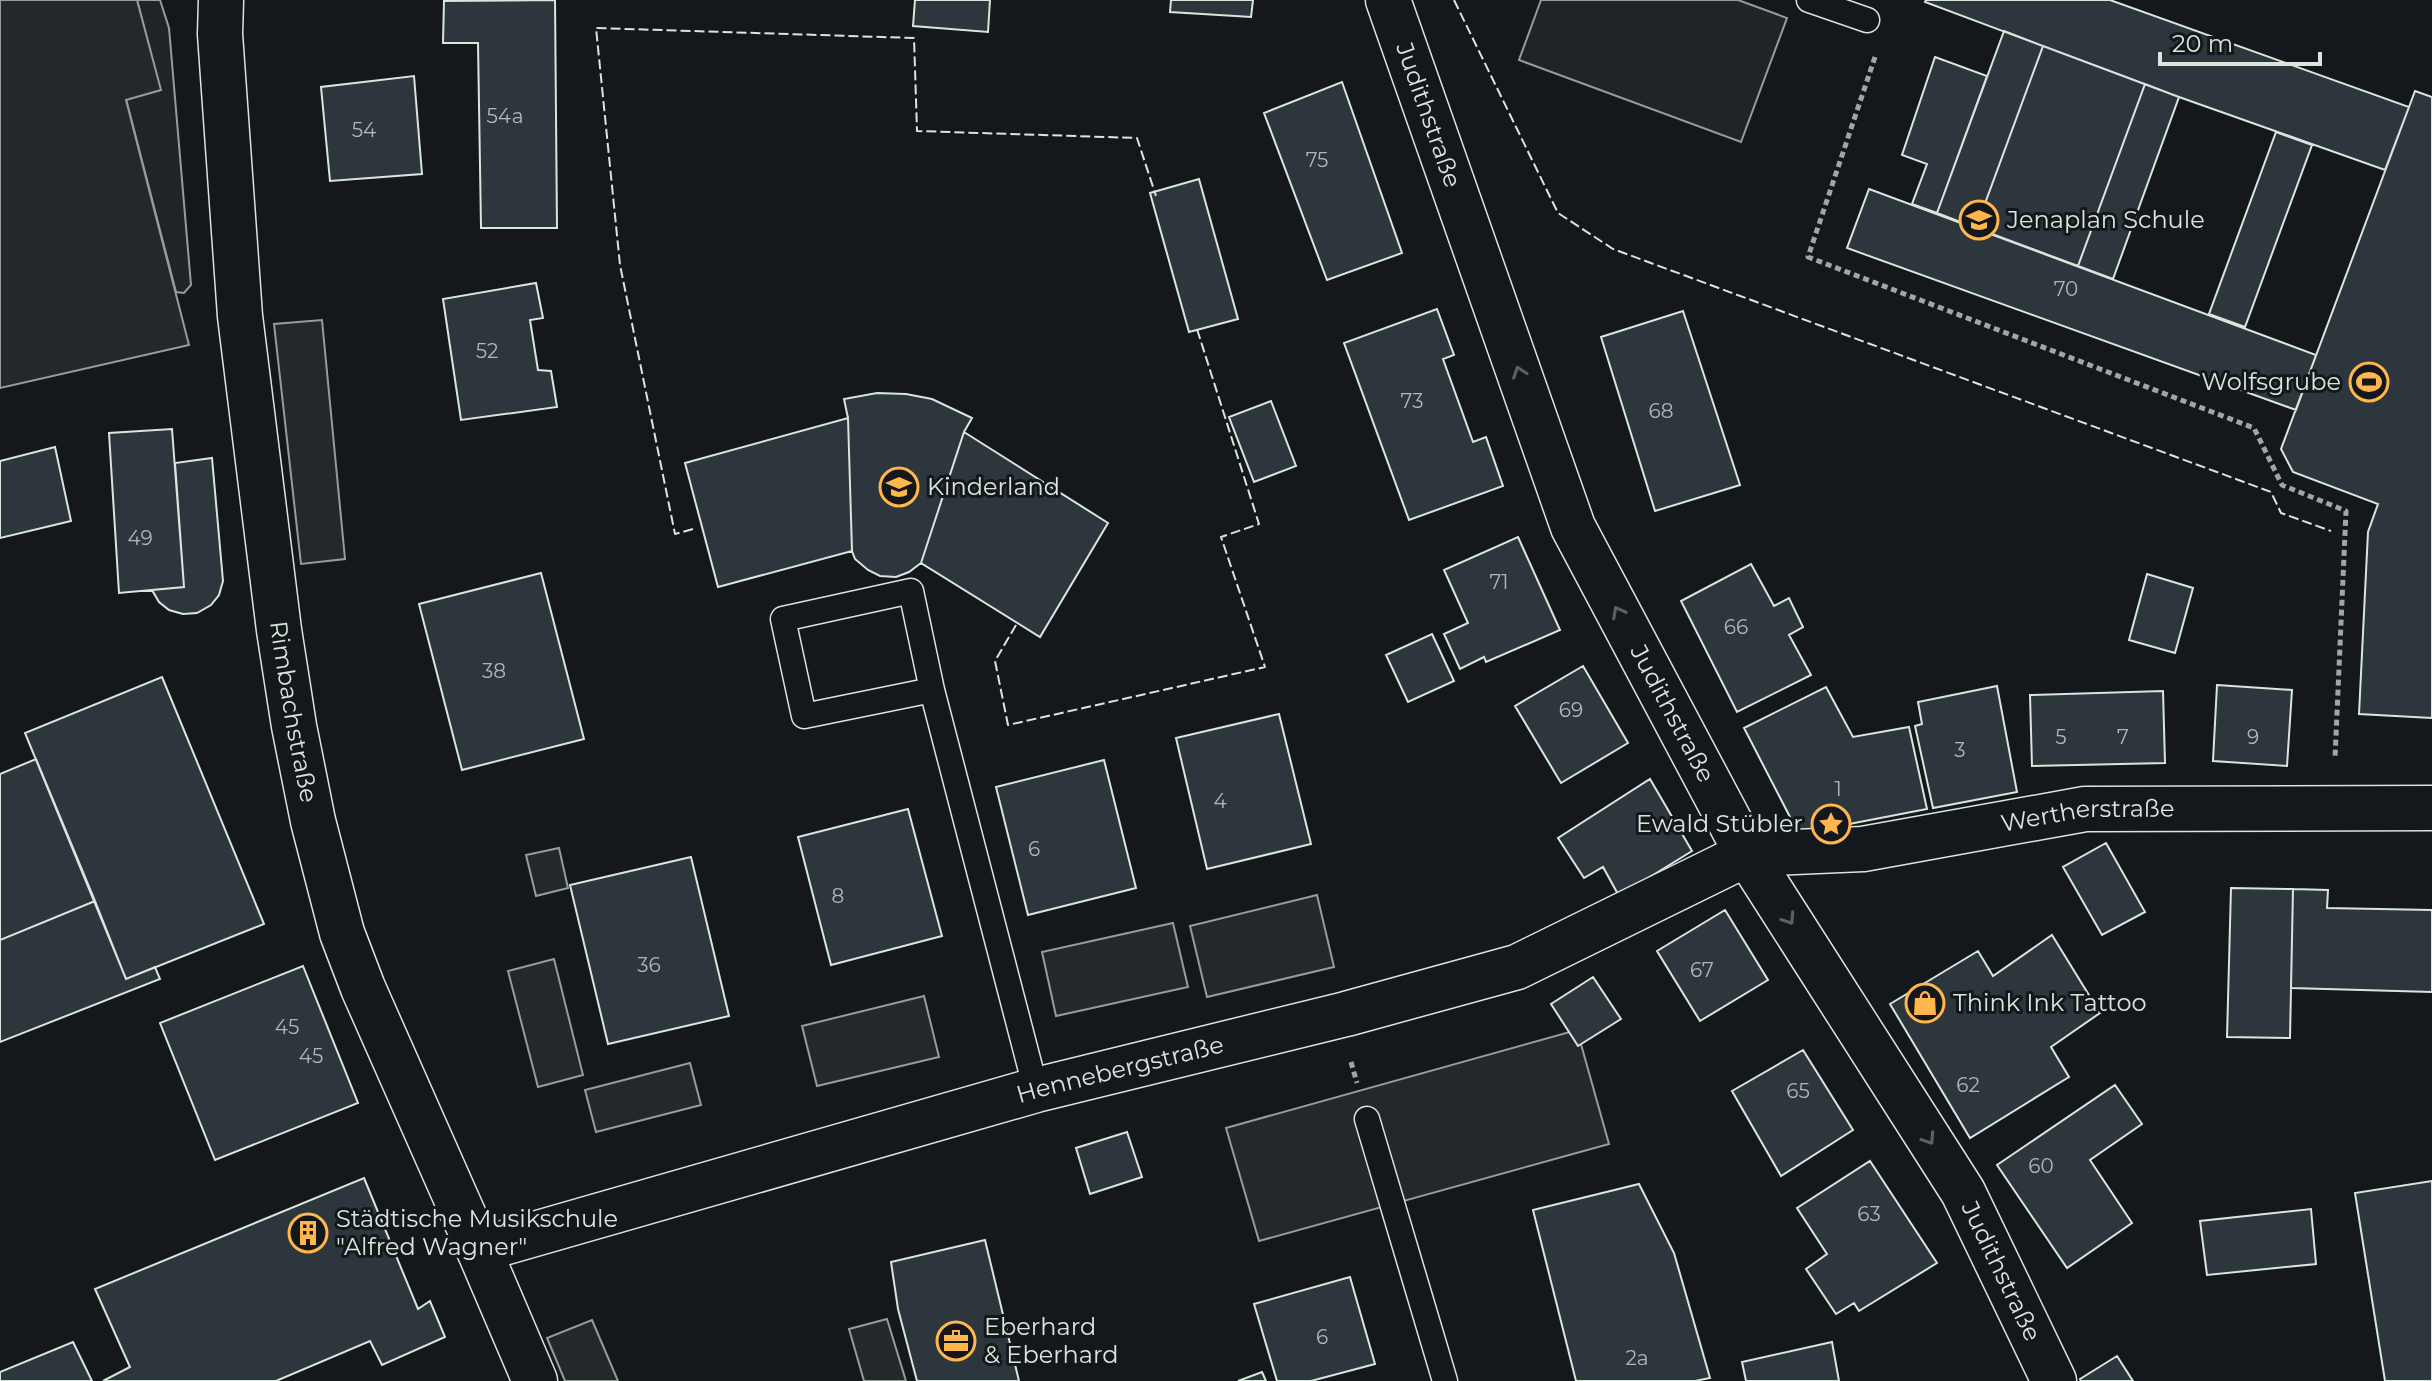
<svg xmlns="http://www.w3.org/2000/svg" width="2432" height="1381" font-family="Montserrat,sans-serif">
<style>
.green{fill:#202428;stroke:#939e99;stroke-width:2}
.parking{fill:#24282b;stroke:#939e99;stroke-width:2}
.building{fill:#2c363c;stroke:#d8e6dc;stroke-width:2}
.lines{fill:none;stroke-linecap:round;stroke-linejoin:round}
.service-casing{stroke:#d8e6dc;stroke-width:27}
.minor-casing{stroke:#d8e6dc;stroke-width:47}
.path{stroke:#9da8a2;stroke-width:5;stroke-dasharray:6 4;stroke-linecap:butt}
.service{stroke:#14181c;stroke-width:24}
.minor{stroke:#14181c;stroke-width:44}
.fence{stroke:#d8e6dc;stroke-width:2;stroke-dasharray:10 4;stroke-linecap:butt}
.oneway{stroke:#59605f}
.labels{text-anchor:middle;stroke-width:6;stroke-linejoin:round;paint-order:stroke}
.number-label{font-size:20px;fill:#adbab4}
.street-label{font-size:24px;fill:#d8e6dc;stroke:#14181c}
.poi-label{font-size:24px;fill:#d8e6dc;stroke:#14181c;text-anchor:start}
</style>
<rect width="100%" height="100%" fill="#14181c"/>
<path class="green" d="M 137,0 L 160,0 L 169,28 L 191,285 L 184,293 L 176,292 L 126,99 L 160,90 Z
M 1541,0 L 1738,0 L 1787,18 L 1741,142 L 1519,60 Z"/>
<path class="parking" d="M 0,0 L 137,0 L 161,90 L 126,100 L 189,345 L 0,388 Z
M 322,320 L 345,559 L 301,564 L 274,324 Z
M 559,848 L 568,888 L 536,896 L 526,855 Z
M 1317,895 L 1334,967 L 1207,997 L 1190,926 Z
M 1173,923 L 1188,987 L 1056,1016 L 1042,952 Z
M 554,959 L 583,1075 L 538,1087 L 508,971 Z
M 924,996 L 939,1057 L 817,1086 L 802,1026 Z
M 1577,1030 L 1609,1144 L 1259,1241 L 1226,1128 Z
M 690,1063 L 701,1105 L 596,1132 L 585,1090 Z
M 887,1319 L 906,1381 L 864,1381 L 849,1329 Z
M 592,1320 L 618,1381 L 565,1381 L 547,1338 Z"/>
<path class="building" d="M 555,0 L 557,228 L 481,228 L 478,43 L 443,43 L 444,1 Z
M 915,0 L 990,0 L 988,32 L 913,26 Z
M 1171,0 L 1253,0 L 1251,17 L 1170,12 Z
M 1926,0 L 2110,0 L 2409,107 L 2385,170 L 2179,97 L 1925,2 Z
M 2004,31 L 2043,46 L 1976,228 L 1937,213 Z
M 2043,46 L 2145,84 L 2078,266 L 1976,228 Z
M 1935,57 L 1987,76 L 1937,213 L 1912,204 L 1927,164 L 1902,155 Z
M 414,76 L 422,174 L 330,181 L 321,87 Z
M 1342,82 L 1402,253 L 1327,280 L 1264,113 Z
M 2145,84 L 2179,97 L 2113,279 L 2078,266 Z
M 2415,91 L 2432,97 L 2432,718 L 2359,714 L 2368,532 L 2378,504 L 2293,472 L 2281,449 Z
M 2276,132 L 2312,145 L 2245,327 L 2209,314 Z
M 1199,179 L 1238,319 L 1189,332 L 1150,193 Z
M 1869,189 L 2316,355 L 2296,410 L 1847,248 Z
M 536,283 L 543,318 L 530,320 L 538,370 L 551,371 L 557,407 L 461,420 L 443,299 Z
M 1437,309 L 1454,355 L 1443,359 L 1473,442 L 1486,437 L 1503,486 L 1409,520 L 1344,343 Z
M 1683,311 L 1740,485 L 1655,511 L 1601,337 Z
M 877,393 L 906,394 L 932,399 L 972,418 L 964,432 L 921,563 L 909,572 L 896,577 L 880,576 L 868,570 L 855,559 L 852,551 L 848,418 L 844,399 Z
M 1271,401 L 1296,466 L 1254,482 L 1229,417 Z
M 848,418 L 852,551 L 718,587 L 685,463 Z
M 172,429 L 184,587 L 119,593 L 109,433 Z
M 964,432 L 1108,523 L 1040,637 L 921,563 Z
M 55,447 L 71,521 L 0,538 L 0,461 Z
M 212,458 L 223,581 L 219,595 L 211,605 L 197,613 L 183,614 L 169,610 L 159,602 L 152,590 L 184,587 L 175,463 Z
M 1518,537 L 1560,630 L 1486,662 L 1484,657 L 1460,669 L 1444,634 L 1468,623 L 1444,570 Z
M 1751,564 L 1774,606 L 1789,598 L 1803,627 L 1789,635 L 1811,675 L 1737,712 L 1681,601 Z
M 541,573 L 584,739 L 462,770 L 419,604 Z
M 2147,574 L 2193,588 L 2175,653 L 2129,640 Z
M 1432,634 L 1454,681 L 1408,702 L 1386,655 Z
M 1583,666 L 1628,743 L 1561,783 L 1515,706 Z
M 162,677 L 264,924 L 126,979 L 25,733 Z
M 2217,685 L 2292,690 L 2287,766 L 2213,761 Z
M 1997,686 L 2017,792 L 1933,808 L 1915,726 L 1922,724 L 1918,702 Z
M 1826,687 L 1853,737 L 1909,727 L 1927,809 L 1787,836 L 1785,825 L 1790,817 L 1744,728 Z
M 2163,691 L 2165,763 L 2032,766 L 2030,695 Z
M 1279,714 L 1311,844 L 1207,869 L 1176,738 Z
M 36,759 L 95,901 L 0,940 L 0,774 Z
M 1104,760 L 1136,888 L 1028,915 L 996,787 Z
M 1650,779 L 1692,851 L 1619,896 L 1603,867 L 1584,878 L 1558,838 Z
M 908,809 L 942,936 L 831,965 L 798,837 Z
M 2106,843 L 2145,912 L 2102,935 L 2063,867 Z
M 691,857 L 729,1016 L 608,1044 L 570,885 Z
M 2231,888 L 2293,889 L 2290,1038 L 2227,1037 Z
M 2293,889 L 2328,890 L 2327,908 L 2432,910 L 2432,992 L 2291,988 Z
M 95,901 L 126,979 L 155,967 L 160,979 L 0,1042 L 0,940 Z
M 1725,910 L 1768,980 L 1700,1021 L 1657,951 Z
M 2052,935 L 2100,1013 L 2051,1047 L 2069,1077 L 1970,1138 L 1890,1004 L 1978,951 L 1993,976 Z
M 303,966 L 358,1103 L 215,1160 L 160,1023 Z
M 1593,977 L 1621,1019 L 1578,1046 L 1551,1004 Z
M 1803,1050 L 1853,1130 L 1781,1176 L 1732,1091 Z
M 2115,1085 L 2142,1124 L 2090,1160 L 2132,1223 L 2067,1268 L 1997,1165 Z
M 1127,1132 L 1142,1177 L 1090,1194 L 1076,1148 Z
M 1870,1161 L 1937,1263 L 1859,1311 L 1854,1303 L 1836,1314 L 1806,1269 L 1827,1254 L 1797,1208 Z
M 364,1178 L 418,1309 L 430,1301 L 445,1337 L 382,1365 L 370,1341 L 276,1381 L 103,1381 L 130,1367 L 95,1289 Z
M 2432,1181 L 2432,1381 L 2385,1381 L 2355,1193 Z
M 1639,1184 L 1674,1253 L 1710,1378 L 1695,1381 L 1576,1381 L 1533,1210 Z
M 2311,1209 L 2316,1264 L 2207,1275 L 2200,1221 Z
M 985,1240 L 1019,1381 L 917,1381 L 898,1309 L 891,1262 Z
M 1350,1277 L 1375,1364 L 1311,1381 L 1277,1381 L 1254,1304 Z
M 73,1342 L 92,1381 L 0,1381 L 0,1372 Z
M 1832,1342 L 1839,1381 L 1746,1381 L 1742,1362 Z
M 2117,1356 L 2133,1381 L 2081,1381 L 2080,1379 Z
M 1262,1372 L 1266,1381 L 1238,1381 Z"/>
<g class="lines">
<defs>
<path id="service" d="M 1809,0 L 1867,20
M 932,690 L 804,716 L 783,619 L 911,591 L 932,690 L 1036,1090
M 1367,1119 L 1445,1381"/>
<g id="minor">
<path id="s1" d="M 221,0 L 220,34 L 240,316 L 279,630 L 294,726 L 313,821 L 342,933 L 363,988 L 479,1250 L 535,1381"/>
<path id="s2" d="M 1388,0 L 1573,527 L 1747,854 L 1963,1192 L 2054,1381"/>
<path id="s3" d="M 479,1250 L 1036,1090 L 1346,1014 L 1517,967 L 1747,854 L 1863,849 L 2085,809 L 2432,808"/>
</g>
</defs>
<use href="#service" class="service-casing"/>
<use href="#minor" class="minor-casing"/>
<path class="path" d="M 1875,57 L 1808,257 L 2254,428 L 2282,485 L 2346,511 L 2335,758
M 1351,1062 L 1357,1083"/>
<use href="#service" class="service"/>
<use href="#minor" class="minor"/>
<path class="fence" d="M 1454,0 L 1558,213 L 1613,249 L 2271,492 L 2281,513 L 2331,531
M 693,529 L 675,534 L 620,265 L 596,28 L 914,38 L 917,131 L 1137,138 L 1156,196
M 1016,625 L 995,661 L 1008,725 L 1265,667 L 1221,537 L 1259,524 L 1196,326"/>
</g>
<defs><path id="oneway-chevron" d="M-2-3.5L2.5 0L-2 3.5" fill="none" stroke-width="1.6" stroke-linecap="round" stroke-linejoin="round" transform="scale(2)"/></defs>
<g class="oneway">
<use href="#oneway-chevron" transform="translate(1519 372) rotate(-109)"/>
<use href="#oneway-chevron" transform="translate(1618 612) rotate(-118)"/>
<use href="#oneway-chevron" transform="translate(1789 919) rotate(57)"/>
<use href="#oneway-chevron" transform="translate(1929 1139) rotate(57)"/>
</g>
<defs>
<symbol id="school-ring" viewBox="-11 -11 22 22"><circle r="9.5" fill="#14181c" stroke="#ffb74d" stroke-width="1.5"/><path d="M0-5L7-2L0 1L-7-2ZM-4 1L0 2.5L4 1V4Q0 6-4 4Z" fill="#ffb74d"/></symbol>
<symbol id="stadium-ring" viewBox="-11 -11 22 22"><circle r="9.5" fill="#14181c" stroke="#ffb74d" stroke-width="1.5"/><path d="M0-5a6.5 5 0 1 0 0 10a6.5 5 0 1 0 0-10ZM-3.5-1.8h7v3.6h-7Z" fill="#ffb74d"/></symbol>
<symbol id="sight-ring" viewBox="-11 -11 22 22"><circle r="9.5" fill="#14181c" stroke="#ffb74d" stroke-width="1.5"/><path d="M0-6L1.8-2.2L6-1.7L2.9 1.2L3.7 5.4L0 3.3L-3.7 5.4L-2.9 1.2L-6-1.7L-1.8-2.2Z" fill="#ffb74d"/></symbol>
<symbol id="shop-ring" viewBox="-11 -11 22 22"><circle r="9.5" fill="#14181c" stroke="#ffb74d" stroke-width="1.5"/><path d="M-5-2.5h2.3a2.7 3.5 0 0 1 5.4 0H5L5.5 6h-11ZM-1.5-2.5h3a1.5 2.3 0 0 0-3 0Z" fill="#ffb74d"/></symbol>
<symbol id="building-ring" viewBox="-11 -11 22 22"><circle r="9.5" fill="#14181c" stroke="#ffb74d" stroke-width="1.5"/><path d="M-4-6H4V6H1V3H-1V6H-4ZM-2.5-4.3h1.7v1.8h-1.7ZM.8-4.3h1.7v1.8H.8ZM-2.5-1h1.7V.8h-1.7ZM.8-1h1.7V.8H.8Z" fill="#ffb74d"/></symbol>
<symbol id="office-ring" viewBox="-11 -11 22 22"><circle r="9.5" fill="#14181c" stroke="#ffb74d" stroke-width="1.5"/><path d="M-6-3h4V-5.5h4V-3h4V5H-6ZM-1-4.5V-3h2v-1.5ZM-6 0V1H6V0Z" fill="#ffb74d"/></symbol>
</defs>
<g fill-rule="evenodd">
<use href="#school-ring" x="1957" y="198" width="44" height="44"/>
<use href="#stadium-ring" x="2347" y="360" width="44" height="44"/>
<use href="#school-ring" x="877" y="465" width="44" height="44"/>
<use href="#sight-ring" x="1809" y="802" width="44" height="44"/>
<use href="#shop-ring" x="1903" y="981" width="44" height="44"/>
<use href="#building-ring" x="286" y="1211" width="44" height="44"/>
<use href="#office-ring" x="934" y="1319" width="44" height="44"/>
</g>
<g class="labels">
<g class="number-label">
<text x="505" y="123">54a</text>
<text x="364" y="137">54</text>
<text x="1317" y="167">75</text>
<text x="2066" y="296">70</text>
<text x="487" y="358">52</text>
<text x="1412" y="408">73</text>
<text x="1661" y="418">68</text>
<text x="140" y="545">49</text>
<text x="1499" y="589">71</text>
<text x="1736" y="634">66</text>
<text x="494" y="678">38</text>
<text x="1571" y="717">69</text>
<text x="2061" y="744">5</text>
<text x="2123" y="744">7</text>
<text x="2253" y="744">9</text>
<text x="1960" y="757">3</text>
<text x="1838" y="796">1</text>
<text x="1220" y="808">4</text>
<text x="1034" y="856">6</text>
<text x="838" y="903">8</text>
<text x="649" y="972">36</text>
<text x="1702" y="977">67</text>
<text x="287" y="1034">45</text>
<text x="311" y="1063">45</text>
<text x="1968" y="1092">62</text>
<text x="1798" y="1098">65</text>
<text x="2041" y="1173">60</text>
<text x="1869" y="1221">63</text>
<text x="1322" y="1344">6</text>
<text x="1637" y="1365">2a</text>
</g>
<g class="street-label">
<text dy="8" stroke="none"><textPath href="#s2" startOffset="122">Judithstraße</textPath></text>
<text dy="8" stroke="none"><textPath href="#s1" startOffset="716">Rimbachstraße</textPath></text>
<text dy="8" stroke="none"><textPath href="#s2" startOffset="770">Judithstraße</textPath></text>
<text dy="8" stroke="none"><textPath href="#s3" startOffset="1676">Wertherstraße</textPath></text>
<text dy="8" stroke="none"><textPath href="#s3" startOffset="666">Hennebergstraße</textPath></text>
<text dy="8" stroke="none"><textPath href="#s2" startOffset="1418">Judithstraße</textPath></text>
</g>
<g class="poi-label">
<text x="2007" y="228">Jenaplan Schule</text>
<text x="2341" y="390" text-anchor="end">Wolfsgrube</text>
<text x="927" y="495">Kinderland</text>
<text x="1803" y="832" text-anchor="end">Ewald Stübler</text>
<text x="1953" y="1011">Think Ink Tattoo</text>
<text x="336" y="1227">Städtische Musikschule<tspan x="336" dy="28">"Alfred Wagner"</tspan></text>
<text x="984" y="1335">Eberhard<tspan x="984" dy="28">&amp; Eberhard</tspan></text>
</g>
</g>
<path d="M2160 52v12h160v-12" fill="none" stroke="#d8e6dc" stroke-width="4"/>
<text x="2172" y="52" font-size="24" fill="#d8e6dc" stroke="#14181c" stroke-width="6" paint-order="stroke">20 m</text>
</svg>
